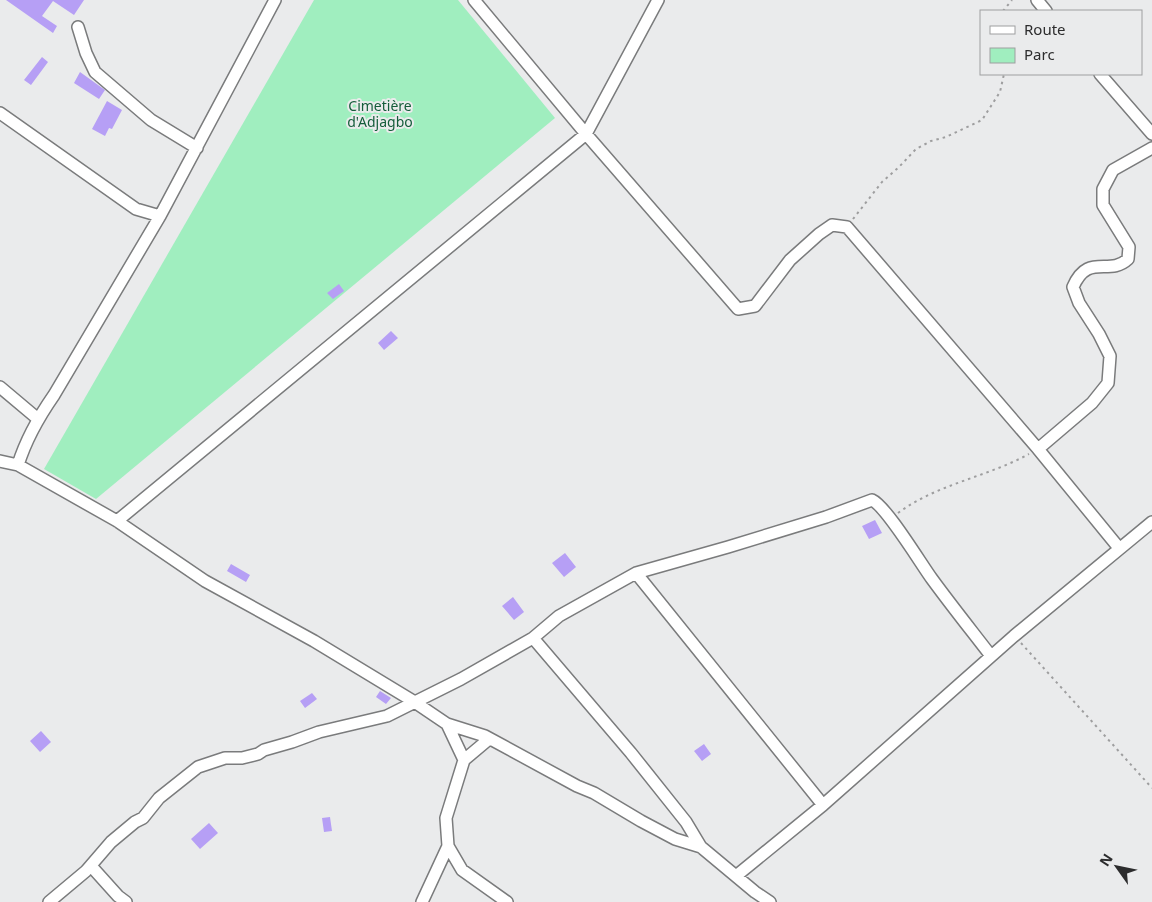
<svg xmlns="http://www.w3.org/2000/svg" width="1152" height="902" font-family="'Noto Sans',sans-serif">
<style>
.green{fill:#a0eebf}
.building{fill:#b69ff5}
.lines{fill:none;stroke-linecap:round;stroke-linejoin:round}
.minor-casing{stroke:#7a7b7c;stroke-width:14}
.path{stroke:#9e9e9f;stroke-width:2;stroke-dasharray:2.5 4;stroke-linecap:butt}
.minor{stroke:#fff;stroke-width:11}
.labels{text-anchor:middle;stroke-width:4;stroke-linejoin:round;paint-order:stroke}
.park-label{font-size:14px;fill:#145d3a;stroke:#eaebec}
</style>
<rect width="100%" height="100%" fill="#eaebec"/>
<path class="green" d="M 314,0 L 458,0 L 555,118 L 96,499 L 44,469 Z"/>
<path class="building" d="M 6,0 L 84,0 L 74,15 L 53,1 L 42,16 L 57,26 L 53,33 Z
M 42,57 L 48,62 L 31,85 L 24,80 Z
M 80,72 L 105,90 L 99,99 L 74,83 Z
M 107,101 L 122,110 L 112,129 L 109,128 L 105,136 L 92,129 Z
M 339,284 L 344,291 L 333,299 L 327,293 Z
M 391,331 L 398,338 L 384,350 L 378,343 Z
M 875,520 L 882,533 L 869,539 L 862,526 Z
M 565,553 L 576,567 L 564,577 L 552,563 Z
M 231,564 L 250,575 L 246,582 L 227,571 Z
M 513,597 L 524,612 L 514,620 L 502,606 Z
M 380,691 L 391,698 L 386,704 L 376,697 Z
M 312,693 L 317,699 L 305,708 L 300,701 Z
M 41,731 L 51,742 L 40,752 L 30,741 Z
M 704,744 L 711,754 L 702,761 L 694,751 Z
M 330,817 L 332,831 L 324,832 L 322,818 Z
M 209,823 L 218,833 L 200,849 L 191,839 Z"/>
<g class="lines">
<defs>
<path id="minor" d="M 474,0 L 586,134 L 738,309 L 755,306 L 790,260 L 819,234 L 832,225 L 847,227 L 1038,449 L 1119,548
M 1037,0 L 1046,11
M 78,27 L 86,53 L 95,72 L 151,120 L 197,148
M 1100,74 L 1152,134
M 0,113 L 136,209 L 160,216
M 0,387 L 38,419
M 1038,449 L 1092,403 L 1108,383 L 1110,356 L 1099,334 L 1079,303 L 1073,287 C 1088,252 1109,277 1128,259 L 1129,247 L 1103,205 L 1103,189 L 1113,170 L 1152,148
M 0,461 L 18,465 L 117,521 L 205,581 L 314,641 L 413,701 L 447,724 L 485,736 L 577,786 L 594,793 L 641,821 L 675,839 L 701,847
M 18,465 C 26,439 38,418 54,395 L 160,216 L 275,0
M 117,521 L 586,134 L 658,0
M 636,573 L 823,805
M 533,638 L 631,753 L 686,822 L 701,847 L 755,892 L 770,902
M 447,724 L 464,760
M 448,846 L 462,870 L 507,902
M 91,866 L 118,896 L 126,902
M 736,876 L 823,805 L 1014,636 L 1152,522
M 49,902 L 86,871 L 111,842 L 135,822 L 143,818 L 159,798 L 198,767 L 225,758 L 242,758 L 258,754 L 264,750 L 292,742 L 319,732 L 387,716 L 461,679 L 533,638 L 559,616 L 636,573 L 728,547 L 826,517 L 872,500 C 886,506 921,564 932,579 C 951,605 971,630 991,656
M 422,902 L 448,846 L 446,818 L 464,760 L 489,739"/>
</defs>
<use href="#minor" class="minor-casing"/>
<path class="path" d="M 1003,11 L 1012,0
M 853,219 L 882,182 L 899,167 L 916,149 L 931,141 L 946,137 L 982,120 L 1000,92 L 1004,74
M 898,513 C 937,484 987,477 1029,454
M 1021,643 L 1152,788"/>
<use href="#minor" class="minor"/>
</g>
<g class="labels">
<g class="park-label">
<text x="380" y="111">Cimetière<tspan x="380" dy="16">d'Adjagbo</tspan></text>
</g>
</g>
<rect x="980" y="10" width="162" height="65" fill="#eaebec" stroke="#9e9fa0"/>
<rect x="990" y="26" width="25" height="8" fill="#ffffff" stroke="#9e9fa0"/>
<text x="1024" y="35" font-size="15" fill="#2c2c2d">Route</text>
<rect x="990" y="48" width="25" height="15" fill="#a0eebf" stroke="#9e9fa0"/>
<text x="1024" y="60" font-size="15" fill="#2c2c2d">Parc</text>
<g transform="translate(1117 867) rotate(303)" stroke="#eaebec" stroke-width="4" paint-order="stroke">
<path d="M0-4L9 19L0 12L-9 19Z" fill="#2c2c2d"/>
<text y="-8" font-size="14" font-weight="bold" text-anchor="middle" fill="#2c2c2d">N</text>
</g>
</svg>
